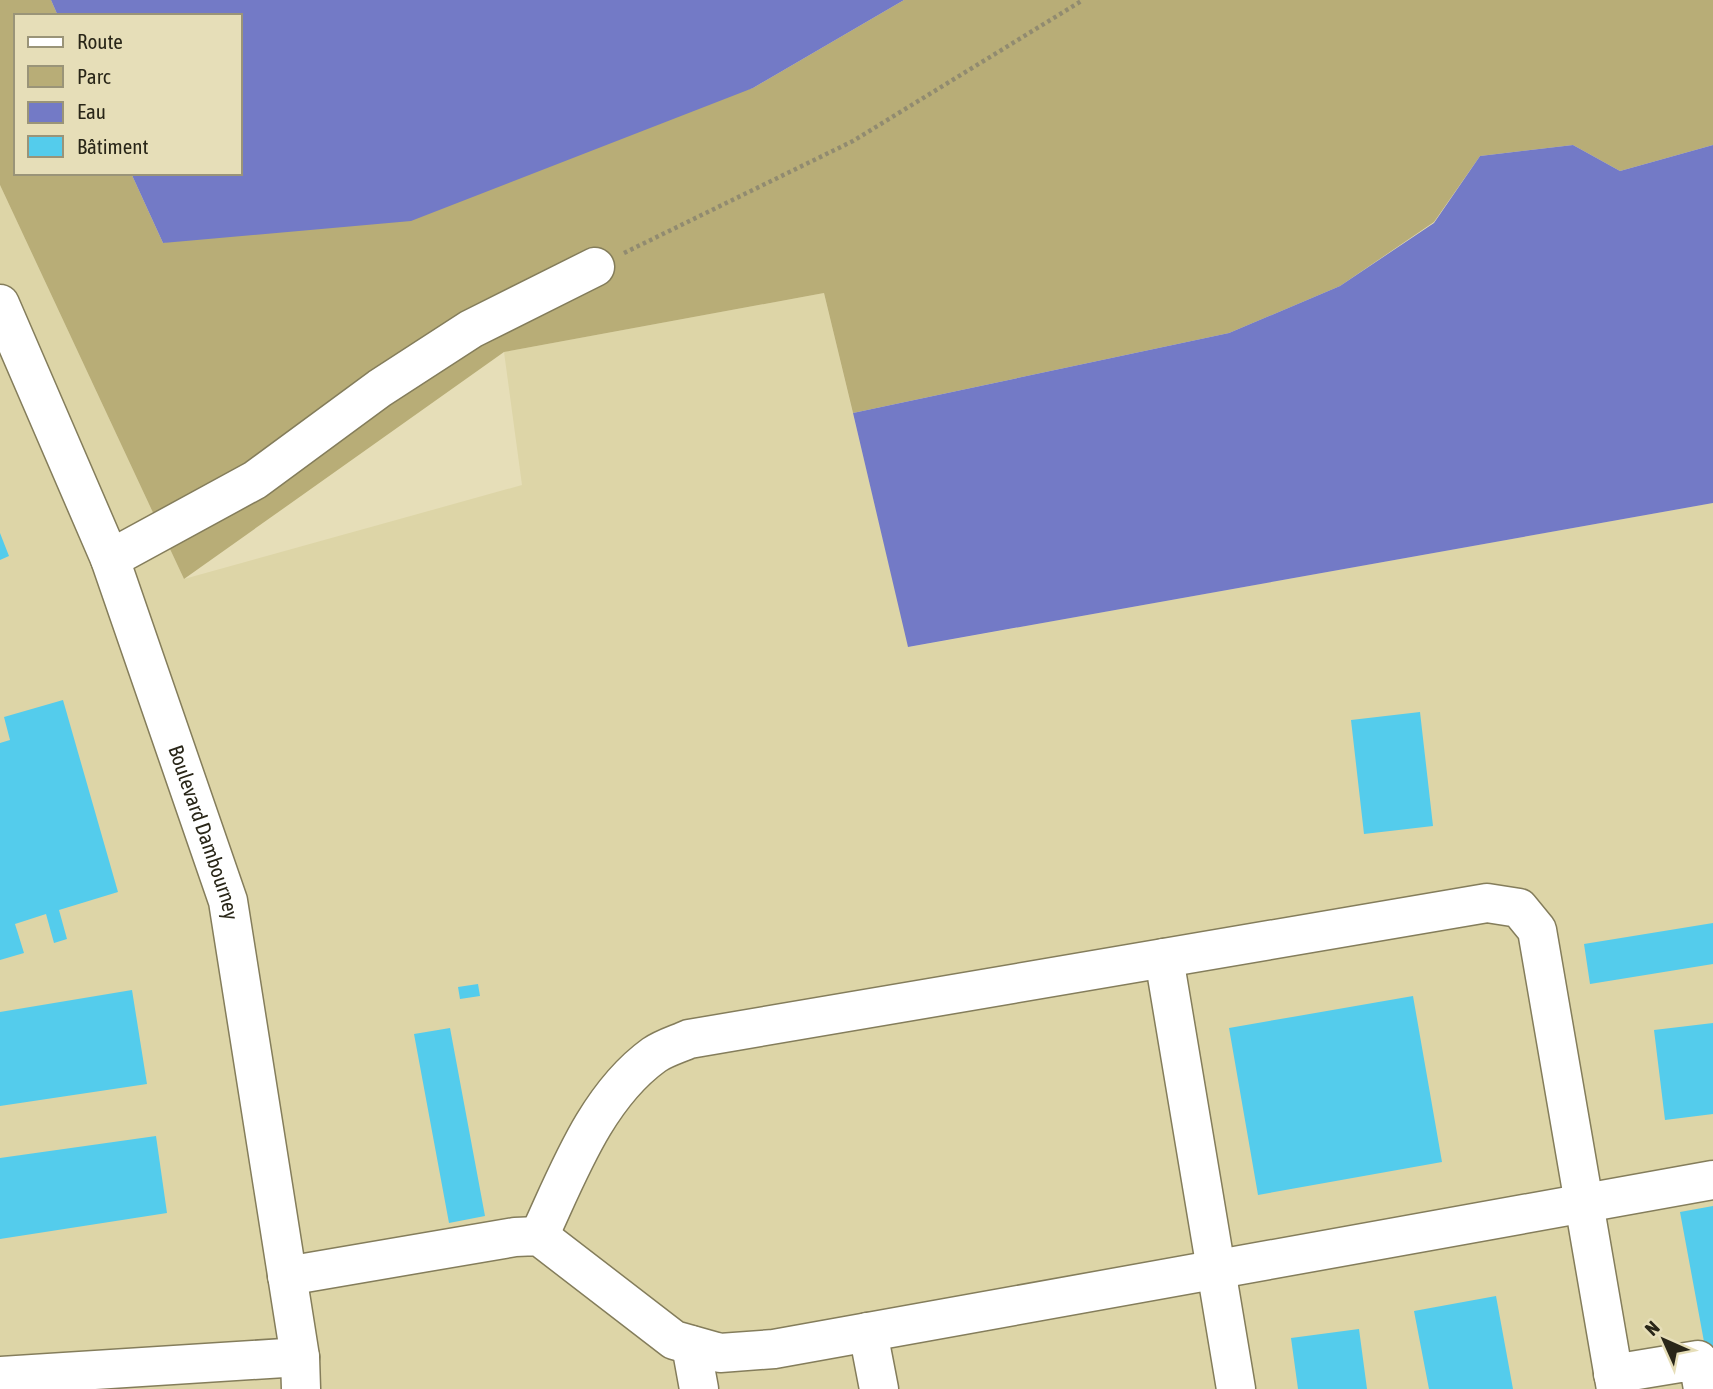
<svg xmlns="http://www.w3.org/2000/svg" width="1713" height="1389" font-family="'Asap Condensed',sans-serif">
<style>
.built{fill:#ddd5a7}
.green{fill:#b8ad77}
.water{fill:#737ac6}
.building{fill:#54ccec}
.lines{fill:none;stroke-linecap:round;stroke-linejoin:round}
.minor-casing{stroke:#847d5b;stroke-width:41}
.path{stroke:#918b70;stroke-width:4.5;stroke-dasharray:3.5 3.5;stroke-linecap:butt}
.minor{stroke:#fff;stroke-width:38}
.labels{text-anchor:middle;stroke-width:6;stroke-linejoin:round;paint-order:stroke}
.street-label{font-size:21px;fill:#292618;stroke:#e6deb8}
</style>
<rect width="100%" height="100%" fill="#e6deb8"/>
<path class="built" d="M 0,185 L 184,579 L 522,485 L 504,352 L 824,293 L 909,647 L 1713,503 L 1713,1389 L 0,1389 Z"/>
<path class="green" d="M 0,0 L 51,0 L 58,16 L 16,16 L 16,173 L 131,173 L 163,243 L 753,88 L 904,0 L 1713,0 L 1713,145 L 1620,171 L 1573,145 L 1480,156 L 1434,222 L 1340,286 L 1229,333 L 853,413 L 824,293 L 504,352 L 184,579 L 0,185 Z"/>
<path class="water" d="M 51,0 L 904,0 L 753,88 L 411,221 L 163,243 L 131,173 L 240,173 L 240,16 L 58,16 Z
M 1573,145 L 1620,171 L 1713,145 L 1713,503 L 908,647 L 853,413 L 1229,333 L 1340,286 L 1434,223 L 1480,156 Z"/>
<path class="building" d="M 0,533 L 9,556 L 0,560 Z
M 63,700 L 118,892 L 59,910 L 67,939 L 54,943 L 46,914 L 15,924 L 24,953 L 0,960 L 0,743 L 10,740 L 4,717 Z
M 1420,712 L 1433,826 L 1364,834 L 1351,720 Z
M 1713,923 L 1713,964 L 1590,984 L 1584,944 Z
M 478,984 L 480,996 L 460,999 L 458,987 Z
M 132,990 L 147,1084 L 0,1106 L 0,1012 Z
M 1413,996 L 1442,1162 L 1258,1195 L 1229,1028 Z
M 1713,1023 L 1713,1114 L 1665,1120 L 1654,1030 Z
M 450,1028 L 485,1216 L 449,1223 L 414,1034 Z
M 156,1136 L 167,1213 L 0,1239 L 0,1158 Z
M 1713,1206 L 1713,1374 L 1710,1374 L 1680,1212 Z
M 1496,1296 L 1513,1389 L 1429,1389 L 1414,1311 Z
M 1359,1329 L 1367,1389 L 1298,1389 L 1291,1338 Z"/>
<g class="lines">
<defs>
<g id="minor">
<path id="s1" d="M 0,304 L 110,559 L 228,901 L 300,1357 L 301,1389"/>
<path d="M 110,559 L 255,480 L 380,388 L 471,329 L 595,267"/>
<path d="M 1164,958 L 1236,1389"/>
<path d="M 539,1236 C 568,1174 596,1097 654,1055 C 664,1048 678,1044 689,1039 L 1487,903 L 1519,908 L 1537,930 L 1616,1389"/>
<path d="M 287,1276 L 515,1237 L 539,1236 L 674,1340 L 720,1353 L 774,1349 L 1713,1180"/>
<path d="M 868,1332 L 879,1389"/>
<path d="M 691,1345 L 699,1389"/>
<path d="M 1613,1374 L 1698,1360 L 1703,1389"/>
<path d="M 0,1376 L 300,1357"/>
</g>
</defs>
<use href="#minor" class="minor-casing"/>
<path class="path" d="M 624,253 L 853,141 L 1083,0"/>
<use href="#minor" class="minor"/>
</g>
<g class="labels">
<g class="street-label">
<text dy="7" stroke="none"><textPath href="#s1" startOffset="567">Boulevard Dambourney</textPath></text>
</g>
</g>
<rect x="14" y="14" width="228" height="161" fill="#e6deb8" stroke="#9a9478" stroke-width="2"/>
<rect x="28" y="37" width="35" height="10" fill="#ffffff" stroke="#9a9478" stroke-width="2"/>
<text x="77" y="49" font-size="21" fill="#292618">Route</text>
<rect x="28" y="66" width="35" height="21" fill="#b8ad77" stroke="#9a9478" stroke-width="2"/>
<text x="77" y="84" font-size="21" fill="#292618">Parc</text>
<rect x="28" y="102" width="35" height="21" fill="#737ac6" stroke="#9a9478" stroke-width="2"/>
<text x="77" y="119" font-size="21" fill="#292618">Eau</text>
<rect x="28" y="136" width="35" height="21" fill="#54ccec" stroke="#9a9478" stroke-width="2"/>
<text x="77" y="154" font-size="21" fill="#292618">Bâtiment</text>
<g transform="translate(1664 1340) rotate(315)" stroke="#e6deb8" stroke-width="5" paint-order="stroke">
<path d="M0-5L12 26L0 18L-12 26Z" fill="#292618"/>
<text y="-10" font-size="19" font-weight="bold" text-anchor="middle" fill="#292618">N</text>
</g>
</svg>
